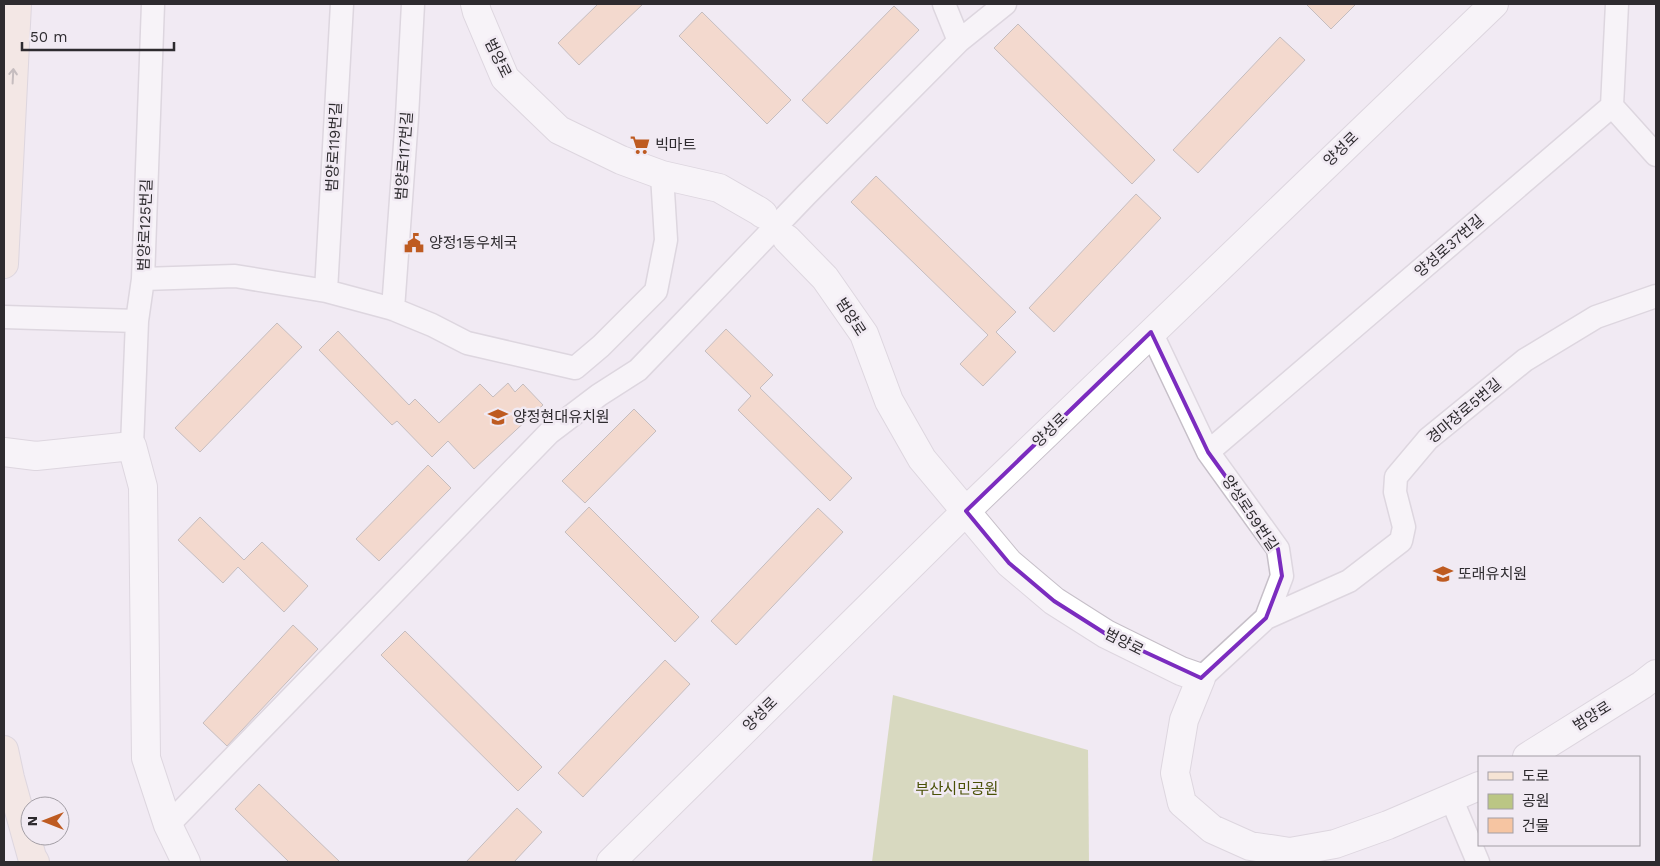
<svg xmlns="http://www.w3.org/2000/svg" width="1660" height="866" font-family="'Work Sans','Noto Sans KR',sans-serif">
<style>
.green{fill:#bbc684}
.building{fill:#f6c5a2;stroke:#908781}
.lines{fill:none;stroke-linecap:round;stroke-linejoin:round}
.minor-casing{stroke:#c6bfc8;stroke-width:25}
.tertiary-casing{stroke:#c6bfc8;stroke-width:30}
.secondary-casing{stroke:#c6bfc8;stroke-width:30}
.minor{stroke:#fff;stroke-width:22}
.tertiary{stroke:#fff;stroke-width:28}
.secondary{stroke:#f6e4d4;stroke-width:28}
.oneway{stroke:#928882}
.marked{fill:none;stroke:#7b2cbf;stroke-width:4;stroke-linejoin:round}
.labels{text-anchor:middle;stroke-width:5;stroke-linejoin:round;paint-order:stroke}
.street-label{font-size:15px;fill:#2e2b2f;stroke:#f1eaf3}
.poi-label{font-size:15px;fill:#2e2b2f;stroke:#f1eaf3;text-anchor:start}
.park-label{font-size:15px;fill:#4a5107;stroke:#f1eaf3}
</style>
<rect width="100%" height="100%" fill="#f1eaf3"/>
<path class="green" d="M 893,695 L 1088,750 L 1089,862 L 872,862 Z"/>
<path class="building" d="M 598,4 L 643,4 L 579,65 L 558,43 Z
M 1306,4 L 1356,4 L 1331,29 Z
M 894,6 L 919,30 L 827,124 L 802,100 Z
M 702,12 L 791,100 L 767,124 L 679,36 Z
M 1018,24 L 1155,160 L 1132,184 L 994,48 Z
M 1280,37 L 1305,60 L 1198,173 L 1173,150 Z
M 876,176 L 1016,312 L 996,332 L 1016,352 L 983,386 L 960,364 L 988,335 L 851,202 Z
M 1136,194 L 1161,218 L 1054,332 L 1029,308 Z
M 277,323 L 302,347 L 200,452 L 175,428 Z
M 726,329 L 773,375 L 760,388 L 852,478 L 830,501 L 738,410 L 751,396 L 705,351 Z
M 338,331 L 409,405 L 415,399 L 439,423 L 480,384 L 493,397 L 508,383 L 515,392 L 523,384 L 543,405 L 474,469 L 448,441 L 432,457 L 397,421 L 392,425 L 319,350 Z
M 634,409 L 656,431 L 585,503 L 562,481 Z
M 428,465 L 451,488 L 379,561 L 356,539 Z
M 589,507 L 699,617 L 675,642 L 565,532 Z
M 818,508 L 843,532 L 736,645 L 711,621 Z
M 200,517 L 244,560 L 262,542 L 308,586 L 284,612 L 238,567 L 223,583 L 178,540 Z
M 293,625 L 318,649 L 227,746 L 203,723 Z
M 405,631 L 542,767 L 518,791 L 381,655 Z
M 665,660 L 690,684 L 583,797 L 558,773 Z
M 259,784 L 340,862 L 289,862 L 235,809 Z
M 517,808 L 542,832 L 514,862 L 466,862 Z"/>
<g class="lines">
<defs>
<path id="minor" d="M 959,41 L 1005,4
M 1612,106 L 1656,155
M 143,279 L 235,276 L 326,291 L 393,309 L 432,325 L 467,343 L 575,368 L 601,346 L 656,291 L 666,240 L 662,175
M 326,291 L 342,4
M 393,309 L 407,117 L 413,4
M 4,317 L 137,321
M 1151,332 L 1208,452 L 1278,549 L 1282,576 L 1266,618 L 1201,678
M 132,446 L 137,321 L 143,279 L 153,4
M 1208,452 L 1612,106 L 1617,4
M 1266,618 L 1349,581 L 1401,541 L 1404,527 L 1395,492 L 1396,477 L 1428,439 L 1525,360 L 1596,317 L 1656,296
M 1451,798 L 1478,862
M 168,825 L 549,433 L 599,395 L 638,370 L 806,195 L 959,41 L 944,4"/>
<path id="tertiary" d="M 475,4 L 477,12 L 505,78 L 559,130 L 621,160 L 662,175 L 719,188 L 759,211 L 763,214
M 787,239 L 825,278 L 864,334 L 889,401 L 922,459 L 1009,563 L 1054,601 L 1106,634 L 1181,671 L 1201,678 L 1184,720 L 1175,773 L 1182,803 L 1212,829 L 1250,846 L 1290,852 L 1335,844 L 1388,825 L 1479,786
M 4,452 L 36,456 L 132,446 L 143,487 L 146,758 L 168,825 L 186,862
M 1527,757 L 1642,685 L 1656,674
M 611,862 L 966,511 L 1494,4"/>
<path id="secondary" d="M 4,264 L 17,4
M 4,750 L 10,778 L 32,857 L 35,862"/>
</defs>
<use href="#minor" class="minor-casing"/>
<use href="#tertiary" class="tertiary-casing"/>
<use href="#secondary" class="secondary-casing"/>
<use href="#minor" class="minor"/>
<use href="#tertiary" class="tertiary"/>
<use href="#secondary" class="secondary"/>
</g>
<defs><path id="oneway-shaft" d="M-6 0H5M1.5-3L5.5 0L1.5 3" fill="none" stroke-width="1.6" stroke-linecap="round" stroke-linejoin="round" transform="scale(1.25)"/></defs>
<use class="oneway" href="#oneway-shaft" transform="translate(13 76) rotate(-87)"/>
<path d="M0 0H1660V866H0ZM 1151,332 L 1208,452 L 1278,549 L 1282,576 L 1266,618 L 1201,678 L 1106,634 L 1054,601 L 1009,563 L 966,511 Z" fill="#f1eaf3" fill-opacity=".55" fill-rule="evenodd"/>
<path class="marked" d="M 1151,332 L 1208,452 L 1278,549 L 1282,576 L 1266,618 L 1201,678 L 1106,634 L 1054,601 L 1009,563 L 966,511 Z"/>
<defs>
<symbol id="supermarket-bare" viewBox="-9 -9 18 18"><path d="M-6-5.5h2.5l.6 2H6L4.5 2H-2.5L-4.4-4H-6ZM-1.5 3.2a1.3 1.3 0 1 0 .1 0ZM3 3.2a1.3 1.3 0 1 0 .1 0Z" fill="#be5b21" stroke="#f1eaf3" stroke-width="2.5" paint-order="stroke"/></symbol>
<symbol id="civic-bare" viewBox="-9 -9 18 18"><path d="M-.6-6.5H3V-4.5H.6V-3L4-1V1h2V6H-6V1h2V-1L-.6-3ZM-1.2 2.5V6h2.4V2.5Z" fill="#be5b21" stroke="#f1eaf3" stroke-width="2.5" paint-order="stroke"/></symbol>
<symbol id="school-bare" viewBox="-9 -9 18 18"><path d="M0-5L7-2L0 1L-7-2ZM-4 1L0 2.5L4 1V4Q0 6-4 4Z" fill="#be5b21" stroke="#f1eaf3" stroke-width="2.5" paint-order="stroke"/></symbol>
</defs>
<g fill-rule="evenodd">
<use href="#supermarket-bare" x="626" y="131" width="28" height="28"/>
<use href="#civic-bare" x="400" y="229" width="28" height="28"/>
<use href="#school-bare" x="484" y="403" width="28" height="28"/>
<use href="#school-bare" x="1429" y="560" width="28" height="28"/>
</g>
<g class="labels">
<g class="street-label">
<text transform="translate(498 58) rotate(64)" y="5">범양로</text>
<text transform="translate(334 147) rotate(-87)" y="5">범양로119번길</text>
<text transform="translate(1341 149) rotate(-44)" y="5">양성로</text>
<text transform="translate(404 156) rotate(-86)" y="5">범양로117번길</text>
<text transform="translate(145 225) rotate(-88)" y="5">범양로125번길</text>
<text transform="translate(1449 246) rotate(-41)" y="5">양성로37번길</text>
<text transform="translate(851 317) rotate(57)" y="5">범양로</text>
<text transform="translate(1464 411) rotate(-40)" y="5">경마장로5번길</text>
<text transform="translate(1050 430) rotate(-44)" y="5">양성로</text>
<text transform="translate(1250 513) rotate(56)" y="5">양성로59번길</text>
<text transform="translate(1124 642) rotate(27)" y="5">범양로</text>
<text transform="translate(760 714) rotate(-45)" y="5">양성로</text>
<text transform="translate(1592 716) rotate(-32)" y="5">범양로</text>
</g>
<g class="poi-label">
<text x="655" y="150">빅마트</text>
<text x="429" y="248">양정1동우체국</text>
<text x="513" y="422">양정현대유치원</text>
<text x="1458" y="579">또래유치원</text>
</g>
<g class="park-label">
<text x="957" y="794">부산시민공원</text>
</g>
</g>
<rect width="1660" height="866" fill="none" stroke="#2e2b2f" stroke-width="10"/>
<rect x="1478" y="756" width="162" height="90" fill="#f1eaf3" stroke="#a39ea5"/>
<rect x="1488" y="772" width="25" height="8" fill="#f6e4d4" stroke="#a39ea5"/>
<text x="1522" y="781" font-size="15" fill="#2e2b2f">도로</text>
<rect x="1488" y="794" width="25" height="15" fill="#bbc684" stroke="#a39ea5"/>
<text x="1522" y="806" font-size="15" fill="#2e2b2f">공원</text>
<rect x="1488" y="818" width="25" height="15" fill="#f6c5a2" stroke="#a39ea5"/>
<text x="1522" y="831" font-size="15" fill="#2e2b2f">건물</text>
<g transform="translate(45 821) rotate(270)"><circle r="24" fill="#f1eaf3" stroke="#a39ea5"/>
<path d="M0-4L9 19L0 12L-9 19Z" fill="#be5b21"/>
<text y="-8" font-size="14" font-weight="bold" text-anchor="middle" fill="#2e2b2f">N</text>
</g>
<path d="M22 42v8h152v-8" fill="none" stroke="#2e2b2f" stroke-width="2.5"/>
<text x="30" y="42" font-size="15" fill="#2e2b2f" stroke="#f1eaf3" stroke-width="4" paint-order="stroke">50 m</text>
</svg>
